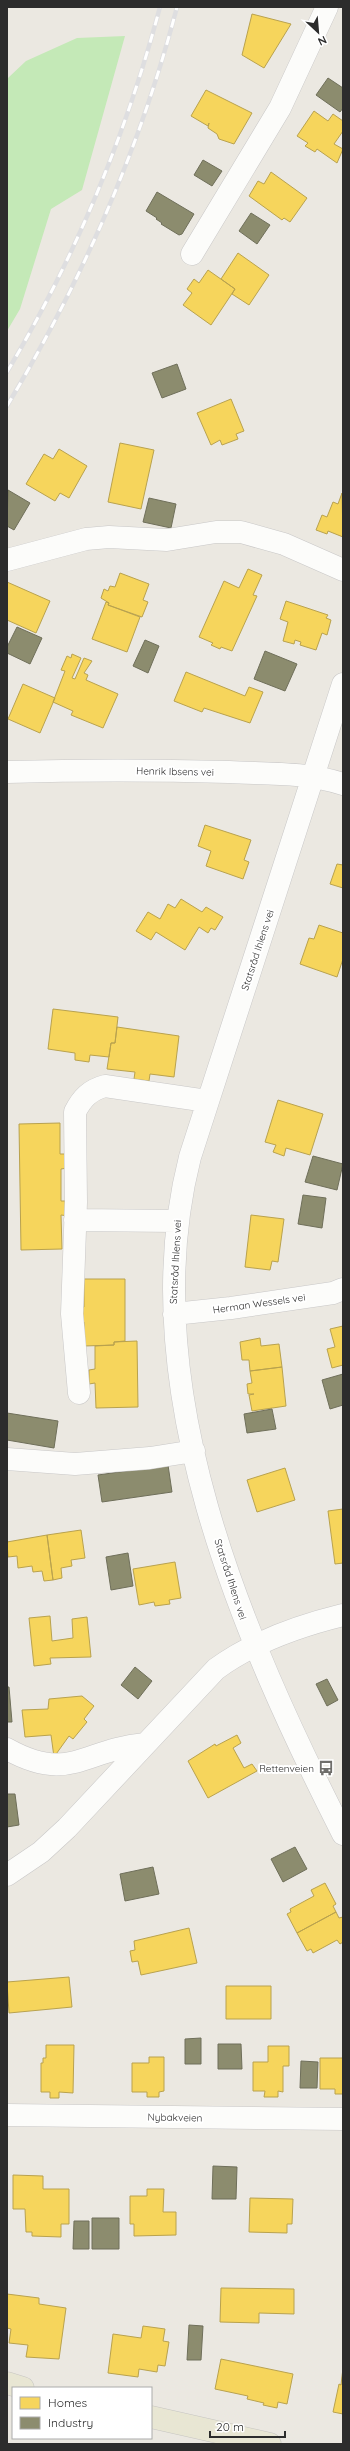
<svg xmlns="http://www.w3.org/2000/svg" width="350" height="2451" font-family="Quicksand,sans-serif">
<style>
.green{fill:#c4e9b7}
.homes{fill:#f6d55c;stroke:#b9a24e}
.industry{fill:#8c8c6e;stroke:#6f6f5a}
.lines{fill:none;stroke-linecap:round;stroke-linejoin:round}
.minor-casing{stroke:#c8c7c7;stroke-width:23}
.major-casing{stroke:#c6c5c2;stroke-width:23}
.minor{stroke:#fcfcfa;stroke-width:22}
.major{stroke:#e8e6d3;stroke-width:22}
.rail-casing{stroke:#dedee0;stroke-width:4.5}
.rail{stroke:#fff;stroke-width:3;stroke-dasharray:9;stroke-linecap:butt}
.labels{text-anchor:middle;stroke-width:4;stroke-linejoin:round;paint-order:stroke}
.street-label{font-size:10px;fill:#2c2c2c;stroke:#fff}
.poi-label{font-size:10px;fill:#2c2c2c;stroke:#fff;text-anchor:end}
</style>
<rect width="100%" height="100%" fill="#ebe8e1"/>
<path class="green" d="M 125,36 L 82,190 L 51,209 L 20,309 L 7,331 L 8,78 L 26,61 L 77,38 Z"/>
<path class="homes" d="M 252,14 L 291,24 L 264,68 L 242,55 Z
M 206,90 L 252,113 L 234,144 L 219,139 L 217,134 L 208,128 L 209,123 L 208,126 L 191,116 Z
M 314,111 L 328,121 L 333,114 L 343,121 L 343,131 L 334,144 L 343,149 L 337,163 L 317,149 L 315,152 L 305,146 L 308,143 L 297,136 Z
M 271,172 L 307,198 L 290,222 L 284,218 L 282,220 L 249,196 L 258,181 L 264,184 Z
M 238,253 L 269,275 L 249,305 L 232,294 L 235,289 L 221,279 Z
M 208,270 L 235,289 L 211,325 L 183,305 L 192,293 L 187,289 L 194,279 L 199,283 Z
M 231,399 L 244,431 L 236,434 L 238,439 L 222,445 L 220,440 L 211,445 L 197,413 Z
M 120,443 L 154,450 L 141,509 L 108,502 Z
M 59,449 L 87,466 L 69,498 L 60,493 L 55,501 L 26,484 L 44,454 L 53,459 Z
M 342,493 L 343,537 L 328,531 L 327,534 L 316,530 L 322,515 L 327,517 L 333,502 L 338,504 Z
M 248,569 L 262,575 L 253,595 L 257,596 L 232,651 L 221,647 L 220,649 L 211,645 L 213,643 L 199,637 L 224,581 L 239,588 Z
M 120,573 L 149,584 L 143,600 L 148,602 L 142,617 L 108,605 L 109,603 L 101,598 L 104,589 L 108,591 L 110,586 L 115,587 Z
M 7,582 L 50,601 L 36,633 L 7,620 Z
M 286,601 L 328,615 L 326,618 L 331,620 L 327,635 L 322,633 L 316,650 L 300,645 L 301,642 L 295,640 L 294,644 L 283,641 L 288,622 L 280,619 Z
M 106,602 L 109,603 L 108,605 L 140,617 L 127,652 L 92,639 Z
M 72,654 L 81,658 L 72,678 L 75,679 L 84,658 L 92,661 L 84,673 L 88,675 L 86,680 L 118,694 L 103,728 L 71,715 L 73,711 L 53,702 L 65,671 L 61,670 L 67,656 L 71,658 Z
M 186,672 L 245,696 L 249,687 L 263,692 L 250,723 L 204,708 L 202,712 L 174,701 Z
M 23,684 L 55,698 L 40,733 L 8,719 Z
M 205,825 L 251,840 L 244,860 L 249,862 L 243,879 L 206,866 L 211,851 L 198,846 Z
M 337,864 L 343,865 L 343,888 L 330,884 Z
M 181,899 L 202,912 L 206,907 L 223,917 L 215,930 L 211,928 L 208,933 L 199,927 L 185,950 L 156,932 L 151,940 L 136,931 L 148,912 L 160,919 L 168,904 L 175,908 Z
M 319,925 L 343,933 L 343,959 L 337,977 L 300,964 L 309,938 L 314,939 Z
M 53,1009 L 118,1017 L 115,1043 L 111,1043 L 109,1057 L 90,1055 L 89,1062 L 75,1060 L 75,1053 L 48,1049 Z
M 117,1027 L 179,1036 L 174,1077 L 150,1074 L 149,1081 L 134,1079 L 135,1072 L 107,1069 L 111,1043 L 115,1043 Z
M 278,1100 L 323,1114 L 310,1155 L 286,1148 L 284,1156 L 273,1152 L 276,1145 L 265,1142 Z
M 60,1123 L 60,1154 L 68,1154 L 68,1168 L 61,1169 L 61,1201 L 69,1201 L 69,1216 L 61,1215 L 62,1249 L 21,1250 L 19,1124 Z
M 251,1215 L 284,1219 L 278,1262 L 272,1261 L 270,1270 L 245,1267 Z
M 84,1279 L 125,1279 L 125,1341 L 114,1342 L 114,1345 L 84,1346 L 84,1322 L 77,1322 L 76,1308 L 84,1307 Z
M 343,1326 L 343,1365 L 332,1368 L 327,1349 L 335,1347 L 330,1329 Z
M 260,1338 L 261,1346 L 279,1344 L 282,1367 L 250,1371 L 249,1360 L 242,1360 L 240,1342 Z
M 137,1341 L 138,1407 L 96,1408 L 95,1383 L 89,1384 L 89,1370 L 95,1369 L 95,1346 L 114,1345 L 114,1342 Z
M 282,1367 L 286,1406 L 252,1411 L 249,1395 L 254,1394 L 248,1394 L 247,1384 L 252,1383 L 250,1371 Z
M 285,1468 L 295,1500 L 257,1512 L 247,1480 Z
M 343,1509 L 343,1563 L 335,1564 L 328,1511 Z
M 81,1530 L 85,1558 L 71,1560 L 72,1566 L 61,1568 L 62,1578 L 53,1580 L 47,1535 Z
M 47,1535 L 53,1580 L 44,1581 L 42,1571 L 33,1572 L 32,1566 L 18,1568 L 17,1556 L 8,1557 L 7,1542 Z
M 175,1562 L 181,1598 L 169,1600 L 170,1604 L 155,1606 L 154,1602 L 139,1605 L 133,1569 Z
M 50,1616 L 52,1641 L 73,1638 L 72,1619 L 87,1617 L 91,1657 L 50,1658 L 51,1664 L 34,1666 L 29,1618 Z
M 82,1696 L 94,1706 L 84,1719 L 87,1722 L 73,1739 L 69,1736 L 54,1757 L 51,1735 L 25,1737 L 22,1710 L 48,1709 L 49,1699 Z
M 237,1735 L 241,1743 L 233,1748 L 244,1768 L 252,1764 L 257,1771 L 208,1798 L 188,1761 L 215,1744 L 216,1746 Z
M 325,1883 L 336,1904 L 333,1906 L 336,1912 L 297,1933 L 287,1914 L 291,1912 L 290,1909 L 314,1896 L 311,1890 Z
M 336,1912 L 339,1918 L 343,1917 L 343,1942 L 340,1944 L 337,1940 L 313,1953 L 311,1949 L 307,1951 L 297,1933 Z
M 189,1928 L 197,1963 L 141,1975 L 138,1961 L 132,1962 L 130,1951 L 135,1950 L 134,1941 Z
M 69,1977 L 72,2007 L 9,2013 L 7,1982 Z
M 226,1986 L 271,1986 L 271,2019 L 226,2019 Z
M 46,2045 L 74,2045 L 73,2093 L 59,2092 L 59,2098 L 50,2098 L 50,2092 L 41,2092 L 41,2063 L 43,2063 L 43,2058 L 46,2058 Z
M 268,2046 L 289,2046 L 289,2066 L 283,2066 L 283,2092 L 278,2091 L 278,2097 L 264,2097 L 265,2091 L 253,2091 L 253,2062 L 268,2062 Z
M 149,2057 L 164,2057 L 164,2091 L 159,2092 L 159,2097 L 147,2097 L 147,2092 L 132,2092 L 132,2063 L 149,2063 Z
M 320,2058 L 343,2058 L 343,2094 L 335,2094 L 335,2089 L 320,2089 Z
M 13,2175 L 43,2176 L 43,2189 L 69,2189 L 69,2224 L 61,2224 L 61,2237 L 32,2236 L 32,2232 L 26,2232 L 25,2209 L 13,2209 Z
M 147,2189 L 164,2189 L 163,2212 L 176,2212 L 176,2235 L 134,2236 L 134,2224 L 130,2224 L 130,2196 L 147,2196 Z
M 250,2198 L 293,2199 L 292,2224 L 287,2224 L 287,2233 L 249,2232 Z
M 221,2288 L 294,2289 L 294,2314 L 259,2313 L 259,2323 L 220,2322 Z
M 7,2294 L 39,2298 L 39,2304 L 66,2308 L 59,2359 L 26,2357 L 28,2345 L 9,2343 L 11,2329 L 7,2328 Z
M 143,2326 L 165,2329 L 163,2341 L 169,2342 L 165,2366 L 158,2365 L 157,2372 L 139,2369 L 138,2377 L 108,2373 L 113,2334 L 141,2338 Z
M 221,2359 L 293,2374 L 287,2404 L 278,2402 L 277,2408 L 263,2405 L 264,2403 L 247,2399 L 248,2396 L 215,2389 Z
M 343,2368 L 343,2414 L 333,2412 L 339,2384 L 341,2385 Z"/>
<path class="industry" d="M 328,78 L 343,88 L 343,108 L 340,112 L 316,95 Z
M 203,160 L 222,171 L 212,186 L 194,175 Z
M 157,192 L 194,214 L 182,234 L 179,235 L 161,224 L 162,223 L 156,219 L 157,218 L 146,211 Z
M 251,213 L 270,225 L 257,244 L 239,231 Z
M 177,364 L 186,389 L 162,398 L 152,373 Z
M 8,490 L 30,503 L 14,530 L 7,526 Z
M 149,498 L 176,504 L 171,528 L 143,522 Z
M 17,627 L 42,638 L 30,664 L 7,653 L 7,647 Z
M 145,640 L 159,646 L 148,673 L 133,666 Z
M 265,651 L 297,664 L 285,691 L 254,679 Z
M 313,1156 L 343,1164 L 337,1190 L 305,1182 Z
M 303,1195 L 326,1198 L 322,1228 L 298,1224 Z
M 343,1374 L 343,1405 L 330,1409 L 322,1380 Z
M 272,1409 L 276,1429 L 247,1433 L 244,1414 Z
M 7,1413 L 58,1421 L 54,1448 L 7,1440 Z
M 168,1465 L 172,1492 L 102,1502 L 98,1475 Z
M 128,1553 L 133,1586 L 111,1590 L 106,1557 Z
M 135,1667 L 152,1681 L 138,1699 L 121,1685 Z
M 327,1679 L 338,1700 L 327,1706 L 316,1684 Z
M 7,1687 L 9,1687 L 12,1722 L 7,1722 Z
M 7,1794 L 15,1794 L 19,1825 L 7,1827 Z
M 295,1847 L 307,1869 L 283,1882 L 271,1859 Z
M 153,1867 L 159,1894 L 125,1901 L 120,1874 Z
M 201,2038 L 201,2064 L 185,2064 L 185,2039 Z
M 218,2044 L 241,2044 L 242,2069 L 218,2069 Z
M 301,2061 L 318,2062 L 317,2088 L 300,2088 Z
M 213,2166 L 237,2167 L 236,2199 L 212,2199 Z
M 92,2218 L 119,2218 L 119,2249 L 92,2249 Z
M 74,2221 L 89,2221 L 89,2249 L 73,2249 Z
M 189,2325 L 203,2326 L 201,2360 L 187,2360 Z"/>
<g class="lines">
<defs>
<path id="minor" d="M 192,254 L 280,108 L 327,7
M 7,560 L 86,539 L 109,537 L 167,540 L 216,532 L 241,532 L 284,544 L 343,570
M 343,684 L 190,1157 C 132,1384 242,1635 343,1834
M 7,772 C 81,770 155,770 229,772 C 267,774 306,772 343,784
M 75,1220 L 177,1221
M 174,1314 L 231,1308 L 333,1293 L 343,1289
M 79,1393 L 72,1314 L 76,1202 L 75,1112 C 82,1098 90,1090 105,1086 L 207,1101
M 7,1459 L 75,1464 L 150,1458 L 194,1451
M 7,1749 C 70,1784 84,1749 145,1744
M 7,1875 L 41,1852 L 67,1828 L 216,1669 C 253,1642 298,1626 343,1615
M 7,2115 L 343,2119"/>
<path id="major" d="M 7,2383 L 23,2388
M 151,2417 L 270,2444"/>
</defs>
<use href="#minor" class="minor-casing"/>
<use href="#major" class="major-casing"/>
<use href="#minor" class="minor"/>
<use href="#major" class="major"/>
<defs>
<path id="rail" d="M 7,372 C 75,258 126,135 160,7
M 7,406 C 82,281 140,149 177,7"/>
</defs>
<use href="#rail" class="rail-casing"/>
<use href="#rail" class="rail"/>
</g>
<defs>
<symbol id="bus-bare" viewBox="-9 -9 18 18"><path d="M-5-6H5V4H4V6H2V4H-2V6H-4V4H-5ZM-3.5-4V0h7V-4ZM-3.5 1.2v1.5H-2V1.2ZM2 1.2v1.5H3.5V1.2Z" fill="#6f6e6b" stroke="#fff" stroke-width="2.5" paint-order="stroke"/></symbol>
</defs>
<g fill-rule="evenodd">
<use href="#bus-bare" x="315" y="1757" width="22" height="22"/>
</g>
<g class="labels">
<g class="street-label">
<text transform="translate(175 771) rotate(1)" y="4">Henrik Ibsens vei</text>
<text transform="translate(257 950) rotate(-72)" y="4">Statsråd Ihlens vei</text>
<text transform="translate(175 1262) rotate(-87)" y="4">Statsråd Ihlens vei</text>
<text transform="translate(259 1303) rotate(-8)" y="4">Herman Wessels vei</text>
<text transform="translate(231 1579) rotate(72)" y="4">Statsråd Ihlens vei</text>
<text transform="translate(175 2117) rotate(1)" y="4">Nybakveien</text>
</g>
<g class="poi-label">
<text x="314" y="1772">Rettenveien</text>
</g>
</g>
<rect width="350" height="2451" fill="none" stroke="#2c2c2c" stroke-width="16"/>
<rect x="12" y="2387" width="140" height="52" fill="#ffffff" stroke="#ababab"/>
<rect x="20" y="2397" width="20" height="12" fill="#f6d55c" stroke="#ababab"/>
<text x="48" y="2407" font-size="12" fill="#2c2c2c">Homes</text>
<rect x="20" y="2417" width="20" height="12" fill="#8c8c6e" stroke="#ababab"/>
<text x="48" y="2427" font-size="12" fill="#2c2c2c">Industry</text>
<g transform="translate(318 32) rotate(154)" stroke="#ffffff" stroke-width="3" paint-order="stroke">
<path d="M0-3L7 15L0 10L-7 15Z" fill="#2c2c2c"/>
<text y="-6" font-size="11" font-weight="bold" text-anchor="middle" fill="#2c2c2c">N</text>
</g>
<path d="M210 2431v6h75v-6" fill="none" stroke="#2c2c2c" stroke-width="2"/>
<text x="216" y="2431" font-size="12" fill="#2c2c2c" stroke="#ffffff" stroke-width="3" paint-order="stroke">20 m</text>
</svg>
